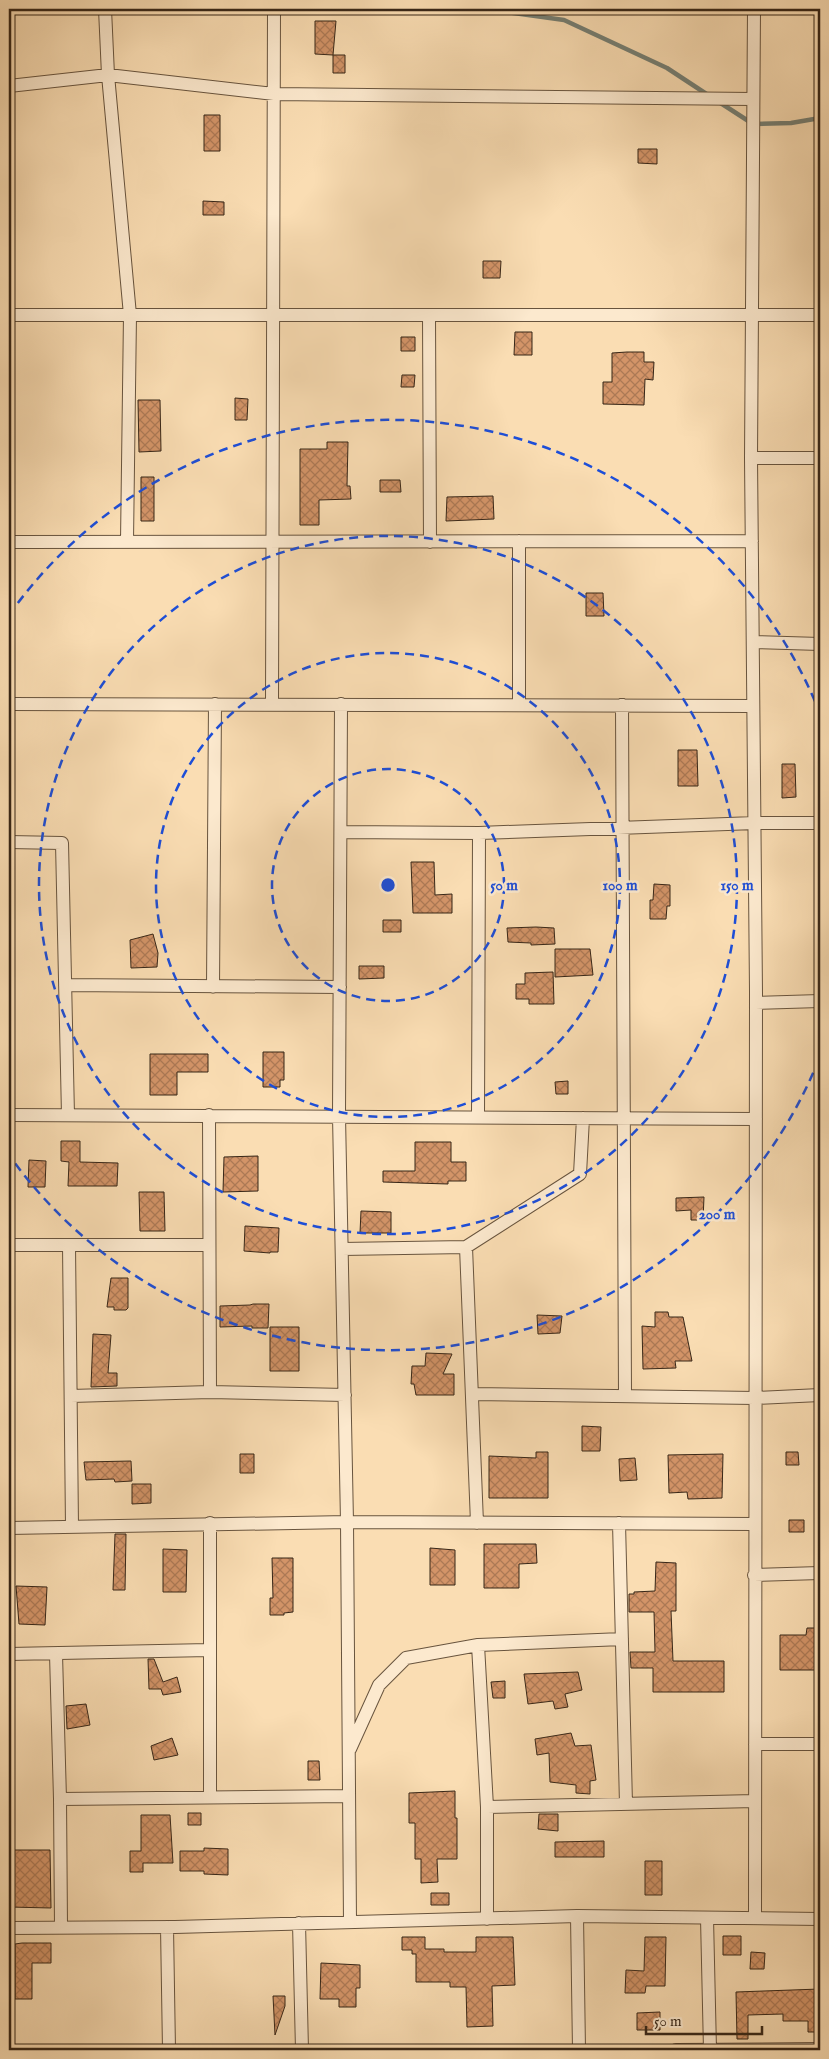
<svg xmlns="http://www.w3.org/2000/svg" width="829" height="2059" font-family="'IM FELL English',serif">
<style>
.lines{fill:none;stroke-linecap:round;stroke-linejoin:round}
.stream{stroke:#757f74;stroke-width:4.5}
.building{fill:url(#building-cross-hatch);stroke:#372617}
.street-casing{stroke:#68543e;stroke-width:14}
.street{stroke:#fce9ce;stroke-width:12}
.ring{fill:none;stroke:#1d4ed8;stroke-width:2.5;stroke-dasharray:9 6}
.centre{fill:#1d4ed8;stroke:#fce9ce;stroke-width:2.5}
.ring-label{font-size:15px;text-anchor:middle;font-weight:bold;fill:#1d4ed8;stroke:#fce9ce;stroke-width:5;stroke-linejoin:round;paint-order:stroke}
</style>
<defs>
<pattern id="building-cross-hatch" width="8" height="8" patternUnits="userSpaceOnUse" patternTransform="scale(1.25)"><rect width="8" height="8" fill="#d39468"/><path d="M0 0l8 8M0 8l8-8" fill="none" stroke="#ac7955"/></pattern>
</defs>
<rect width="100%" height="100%" fill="#faddb3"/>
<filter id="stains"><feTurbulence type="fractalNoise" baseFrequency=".004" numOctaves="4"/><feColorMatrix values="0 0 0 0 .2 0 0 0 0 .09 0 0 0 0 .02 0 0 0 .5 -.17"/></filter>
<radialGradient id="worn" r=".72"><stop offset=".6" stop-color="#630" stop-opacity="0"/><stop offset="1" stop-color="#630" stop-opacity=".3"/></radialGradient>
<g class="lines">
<path class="stream" d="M 485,9 L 564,20 L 667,68 L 708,95
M 719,102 L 753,124 L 791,123 L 820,118"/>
</g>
<path class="building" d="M 315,21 L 336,21 L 333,55 L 345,55 L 345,73 L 333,73 L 333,55 L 315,54 Z
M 204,115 L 220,115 L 220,151 L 204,151 Z
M 638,149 L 657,149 L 657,164 L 638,163 Z
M 203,201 L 224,202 L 224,215 L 203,215 Z
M 483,261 L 501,261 L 500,278 L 483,278 Z
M 515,332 L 532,332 L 532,355 L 514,355 Z
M 401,337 L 415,337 L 415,351 L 401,351 Z
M 627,352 L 644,352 L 644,362 L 654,362 L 653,380 L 645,379 L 644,405 L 603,404 L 603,382 L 612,382 L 612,353 Z
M 402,375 L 415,375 L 414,387 L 401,387 Z
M 235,398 L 248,399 L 247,420 L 235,420 Z
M 138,400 L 160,400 L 161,451 L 139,452 Z
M 327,442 L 348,442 L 347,486 L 350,486 L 351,499 L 319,500 L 319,525 L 300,525 L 300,449 L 327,449 Z
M 141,477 L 154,477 L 154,521 L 141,521 Z
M 380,480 L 400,480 L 401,492 L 380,492 Z
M 493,496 L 494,519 L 446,521 L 447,497 Z
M 586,593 L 603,593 L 604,616 L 586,616 Z
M 678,750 L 697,750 L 698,786 L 678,786 Z
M 782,764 L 795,764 L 796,797 L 782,798 Z
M 411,862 L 434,862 L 435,895 L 452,894 L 452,913 L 413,913 Z
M 654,884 L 670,885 L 670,906 L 667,906 L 666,919 L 650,919 L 650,900 L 653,900 Z
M 383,920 L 401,920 L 401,932 L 383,932 Z
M 536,927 L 554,928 L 555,944 L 531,945 L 531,943 L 508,942 L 507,928 Z
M 153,934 L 158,953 L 157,967 L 131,968 L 130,940 Z
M 555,949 L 590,949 L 593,975 L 555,977 Z
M 359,966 L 384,966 L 384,978 L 359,979 Z
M 553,972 L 554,1004 L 529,1004 L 529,999 L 516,999 L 516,984 L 525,984 L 525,973 Z
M 263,1052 L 284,1052 L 284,1080 L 280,1080 L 280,1087 L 263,1087 Z
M 150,1054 L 208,1054 L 208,1072 L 177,1072 L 177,1095 L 150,1095 Z
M 568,1081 L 568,1094 L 556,1094 L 555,1082 Z
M 61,1141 L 80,1141 L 80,1162 L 118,1163 L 117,1186 L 68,1186 L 69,1162 L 61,1161 Z
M 415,1142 L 451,1142 L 451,1162 L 466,1162 L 466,1181 L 448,1181 L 448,1184 L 383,1182 L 383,1171 L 415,1171 Z
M 258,1156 L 258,1191 L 223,1192 L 224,1157 Z
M 29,1160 L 46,1161 L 45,1187 L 28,1187 Z
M 139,1192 L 164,1192 L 165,1231 L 140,1231 Z
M 704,1197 L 703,1220 L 691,1220 L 691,1210 L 676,1211 L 676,1198 Z
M 361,1211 L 391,1212 L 391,1233 L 360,1233 Z
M 245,1226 L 279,1228 L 278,1252 L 270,1252 L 270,1253 L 244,1251 Z
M 111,1278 L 128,1278 L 128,1308 L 126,1310 L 114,1310 L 114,1307 L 107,1307 Z
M 253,1304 L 269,1304 L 268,1328 L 252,1328 L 252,1326 L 220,1327 L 220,1306 L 250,1305 Z
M 655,1312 L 668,1312 L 669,1317 L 683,1317 L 692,1361 L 675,1361 L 676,1368 L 643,1369 L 642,1326 L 655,1327 Z
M 537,1315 L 562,1316 L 560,1333 L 538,1334 Z
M 270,1327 L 299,1327 L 299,1371 L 270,1371 Z
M 93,1334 L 111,1335 L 108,1373 L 117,1373 L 117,1386 L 91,1387 Z
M 426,1353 L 452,1354 L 443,1374 L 454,1374 L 454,1395 L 416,1395 L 414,1384 L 411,1384 L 412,1366 L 425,1366 Z
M 582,1426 L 601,1427 L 600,1451 L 582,1451 Z
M 536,1452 L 548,1452 L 548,1498 L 489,1498 L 489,1456 L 536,1458 Z
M 786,1452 L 798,1452 L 799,1465 L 786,1465 Z
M 240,1454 L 254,1454 L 254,1473 L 240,1473 Z
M 723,1454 L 722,1498 L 688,1499 L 687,1492 L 669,1493 L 668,1455 Z
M 635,1458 L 637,1480 L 620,1481 L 619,1459 Z
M 131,1461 L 132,1481 L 115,1482 L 114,1479 L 86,1480 L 84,1462 Z
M 132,1484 L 151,1484 L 151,1503 L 132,1504 Z
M 789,1520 L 804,1520 L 804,1532 L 789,1532 Z
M 115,1534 L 126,1534 L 125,1590 L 113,1590 Z
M 484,1544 L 536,1544 L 537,1563 L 519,1564 L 519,1588 L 484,1588 Z
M 430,1548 L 455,1550 L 455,1585 L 430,1585 Z
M 163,1549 L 187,1550 L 186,1592 L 163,1592 Z
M 272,1558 L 293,1558 L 293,1612 L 284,1613 L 284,1615 L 270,1615 L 270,1598 L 273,1598 Z
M 656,1562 L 676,1563 L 676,1611 L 671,1611 L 673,1661 L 724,1661 L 724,1692 L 653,1692 L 653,1668 L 631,1668 L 630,1652 L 655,1652 L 654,1612 L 629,1612 L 629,1594 L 634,1594 L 634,1592 L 655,1591 Z
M 16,1586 L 47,1587 L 45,1625 L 19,1624 Z
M 807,1628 L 820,1628 L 820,1670 L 780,1670 L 780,1635 L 806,1635 Z
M 148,1659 L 154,1659 L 163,1682 L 177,1677 L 181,1692 L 163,1695 L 161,1689 L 149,1689 Z
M 578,1672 L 582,1690 L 565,1694 L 568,1707 L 555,1709 L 553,1701 L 528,1704 L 524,1674 Z
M 505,1681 L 505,1698 L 493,1698 L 491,1682 Z
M 86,1704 L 90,1725 L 67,1729 L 66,1706 Z
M 571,1733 L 575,1746 L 591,1745 L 596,1780 L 590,1781 L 590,1794 L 576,1793 L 576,1785 L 550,1782 L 549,1753 L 537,1755 L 535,1739 Z
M 172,1738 L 178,1755 L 154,1760 L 151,1746 Z
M 308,1761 L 319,1761 L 320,1780 L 308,1780 Z
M 455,1791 L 455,1818 L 457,1818 L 457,1859 L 437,1859 L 438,1882 L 421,1883 L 421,1859 L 415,1859 L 415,1823 L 409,1823 L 409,1793 Z
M 188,1813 L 201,1813 L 201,1825 L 188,1825 Z
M 539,1814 L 558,1814 L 558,1831 L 538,1829 Z
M 141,1815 L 170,1815 L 173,1863 L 143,1863 L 143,1872 L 130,1872 L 130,1851 L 141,1851 Z
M 604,1841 L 604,1857 L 555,1857 L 555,1842 Z
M 204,1848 L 228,1849 L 228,1875 L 204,1874 L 204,1871 L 180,1871 L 180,1851 L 204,1851 Z
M 9,1850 L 50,1850 L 51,1908 L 9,1907 Z
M 645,1861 L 662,1861 L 662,1895 L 645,1895 Z
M 431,1893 L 449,1893 L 449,1905 L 431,1905 Z
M 723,1936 L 741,1936 L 741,1955 L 723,1955 Z
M 402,1937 L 425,1937 L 425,1949 L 444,1949 L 444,1952 L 476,1952 L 476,1937 L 513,1937 L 515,1985 L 492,1986 L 493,2026 L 467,2027 L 466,1987 L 450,1987 L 450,1982 L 416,1982 L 416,1954 L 412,1954 L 412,1950 L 402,1950 Z
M 645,1937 L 666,1937 L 665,1986 L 646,1986 L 645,1993 L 625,1993 L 626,1970 L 644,1971 Z
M 22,1943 L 51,1943 L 51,1963 L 32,1963 L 32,1999 L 15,1999 L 15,1944 Z
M 751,1952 L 765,1953 L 764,1969 L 750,1969 Z
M 321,1963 L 360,1965 L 360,1988 L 356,1988 L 356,2007 L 339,2007 L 339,1999 L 320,1999 Z
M 820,1989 L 820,2032 L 808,2032 L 808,2021 L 783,2021 L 783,2014 L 748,2015 L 748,2039 L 737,2039 L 736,1992 Z
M 273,1996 L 285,1996 L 285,2006 L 275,2035 Z
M 660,2012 L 660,2030 L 637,2030 L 637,2013 Z"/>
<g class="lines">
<defs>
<path id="street" d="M 105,9 L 108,75 L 130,315 L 127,541
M 754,9 L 751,458 L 756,992 L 755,1918
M 9,86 L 108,75 L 274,94 L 753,99
M 9,315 L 820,315
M 429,315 L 430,542
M 751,458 L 820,458
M 519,541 L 519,705
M 9,542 L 752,541
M 753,642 L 820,644
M 9,704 L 753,706
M 272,704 L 274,9
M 341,704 L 339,1116 L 347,1522 L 350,1922
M 622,705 L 625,1396
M 341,832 L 479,833 L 755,823 L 820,823
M 9,842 L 62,843 L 68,1115
M 65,985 L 340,987
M 213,987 L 215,704
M 756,1003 L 820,1001
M 9,1115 L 756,1119
M 209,1115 L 210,1392
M 478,1117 L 479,833
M 9,1245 L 209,1245
M 69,1245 L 72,1526
M 466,1247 L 477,1523
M 342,1249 L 466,1247 L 580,1174 L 583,1118
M 472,1394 L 755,1398 L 820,1395
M 71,1396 L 210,1392 L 345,1395
M 210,1523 L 210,1797
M 619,1523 L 626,1804
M 9,1528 L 347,1522 L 754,1524
M 754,1575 L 820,1573
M 478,1645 L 487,1807 L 487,1919
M 9,1654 L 209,1650
M 56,1654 L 60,1799 L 61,1927
M 755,1744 L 820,1744
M 350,1749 L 379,1685 L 406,1658 L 478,1645 L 622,1639
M 60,1799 L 348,1796
M 487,1807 L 755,1801
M 577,1916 L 579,2050
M 707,1918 L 710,2050
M 299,1923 L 302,2050
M 167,1927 L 169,2050
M 9,1928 L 175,1927 L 577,1916 L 820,1919
M 676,2050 L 820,2049"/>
</defs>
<use href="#street" class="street-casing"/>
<use href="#street" class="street"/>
</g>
<g class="ring">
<circle cx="388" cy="885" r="116"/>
<circle cx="388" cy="885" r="232"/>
<circle cx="388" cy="885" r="349"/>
<path d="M819 1059A465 465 0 0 1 9 1155M9 615A465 465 0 0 1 819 711"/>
</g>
<circle cx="388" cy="885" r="8" class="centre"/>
<g class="ring-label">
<text x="504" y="890">50 m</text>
<text x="620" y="890">100 m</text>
<text x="737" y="890">150 m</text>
<text x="717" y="1219">200 m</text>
</g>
<rect width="829" height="2059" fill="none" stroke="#faddb3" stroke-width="30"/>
<rect x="10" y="10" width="809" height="2039" fill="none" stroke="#372617" stroke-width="2.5"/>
<rect x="15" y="15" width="799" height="2029" fill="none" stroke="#372617"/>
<path d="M646 2026v8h116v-8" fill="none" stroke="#372617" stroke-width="2.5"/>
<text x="654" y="2026" font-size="15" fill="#372617" stroke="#fce9ce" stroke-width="4" paint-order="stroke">50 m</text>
<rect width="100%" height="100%" filter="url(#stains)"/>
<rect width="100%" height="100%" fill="url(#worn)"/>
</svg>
